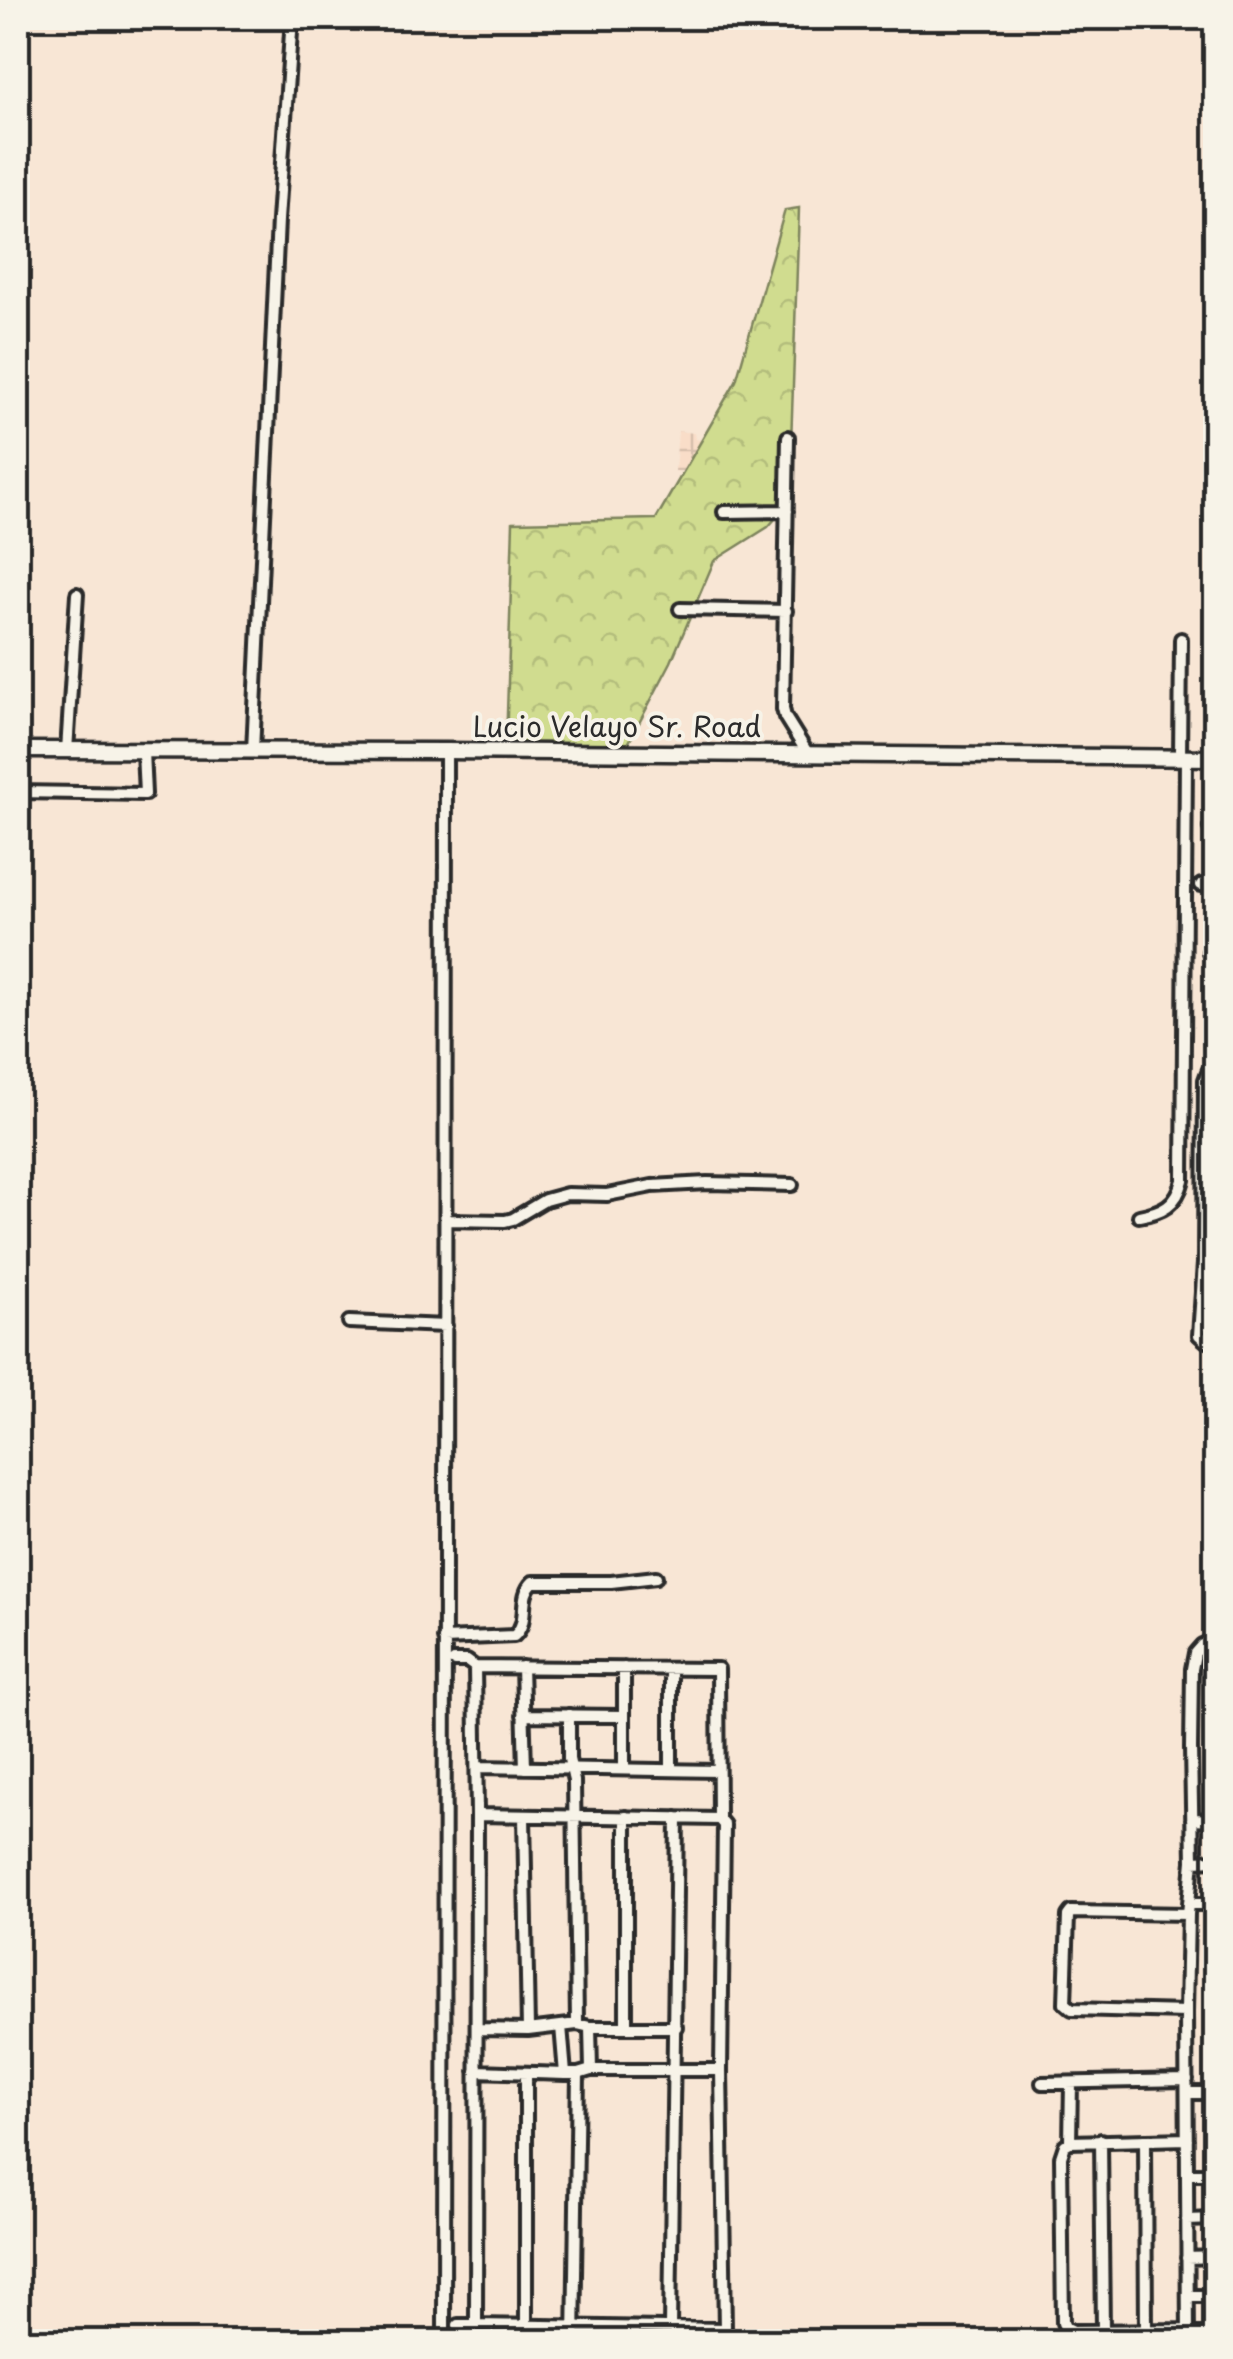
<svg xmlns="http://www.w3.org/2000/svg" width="1233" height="2359" font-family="'Playpen Sans',sans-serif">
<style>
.industrial{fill:url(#industrial-grid)}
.forest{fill:url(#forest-crowns);stroke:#7e845d;stroke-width:2.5}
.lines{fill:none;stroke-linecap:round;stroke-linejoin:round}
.stream{stroke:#7290aa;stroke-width:2.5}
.minor-casing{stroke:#2b2b2b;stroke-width:18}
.secondary-casing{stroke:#2b2b2b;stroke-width:21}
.minor{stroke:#f7f3e8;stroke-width:10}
.secondary{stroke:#f7f3e8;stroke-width:14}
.labels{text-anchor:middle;stroke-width:8;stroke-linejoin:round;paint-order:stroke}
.street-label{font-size:28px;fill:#2b2b2b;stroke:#f7f3e8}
</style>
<defs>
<pattern id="industrial-grid" width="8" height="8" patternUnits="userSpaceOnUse" patternTransform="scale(2.5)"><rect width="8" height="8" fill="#f9ddc8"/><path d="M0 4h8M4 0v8" fill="none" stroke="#d6beac"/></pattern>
<pattern id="forest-crowns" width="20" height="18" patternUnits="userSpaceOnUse" patternTransform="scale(2.5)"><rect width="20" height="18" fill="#d0dc8f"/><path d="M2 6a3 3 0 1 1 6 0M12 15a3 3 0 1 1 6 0" fill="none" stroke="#b3bd7c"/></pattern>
</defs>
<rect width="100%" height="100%" fill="#f8e6d5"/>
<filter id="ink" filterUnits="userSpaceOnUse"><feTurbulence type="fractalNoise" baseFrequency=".01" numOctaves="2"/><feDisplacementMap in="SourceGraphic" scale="20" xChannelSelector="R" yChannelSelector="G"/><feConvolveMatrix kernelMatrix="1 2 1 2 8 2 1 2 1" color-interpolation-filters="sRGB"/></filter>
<g filter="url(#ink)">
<path class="industrial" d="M 678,431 L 694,433 L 695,439 L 710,442 L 707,473 L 675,471 Z"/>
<path class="forest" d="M 799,208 L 789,503 L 768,527 L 714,561 L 671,662 L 628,744 L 506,746 L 513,522 L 656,519 L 736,381 L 785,210 Z"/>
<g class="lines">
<path class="stream" d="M 258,757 L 438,758
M 451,759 L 975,763"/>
<defs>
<path id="minor" d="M 788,437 L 783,709 L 785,717 L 808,754
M 724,512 L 787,511
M 680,609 L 786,611
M 67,751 L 77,594
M 253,751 L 278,220 L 292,18
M 1180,758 L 1181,639
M 18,792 L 145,794 L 143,751
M 1210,828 L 1216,828
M 1201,885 L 1216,885
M 1209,952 L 1216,952
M 1216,1069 L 1208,1072 L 1205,1080 L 1204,1263 L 1199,1335 L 1206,1341 L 1216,1341
M 1139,1216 C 1162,1212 1177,1205 1183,1180 L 1186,758
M 447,1220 L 505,1221 L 513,1219 L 545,1200 L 567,1194 L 607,1195 L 652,1186 L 707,1183 L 792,1185
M 349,1322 L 446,1326
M 444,1639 L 514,1636 C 531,1621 517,1597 533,1582 L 611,1582 L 656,1577
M 454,1661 L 467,1661 L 475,1667 L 718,1669 L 719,1819 L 724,1825 L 721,2070 L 591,2070
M 475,1667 L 477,1815 L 476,2325 L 725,2329 L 721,2070
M 522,1667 L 525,1768
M 671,1669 L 671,1770
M 523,1715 L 624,1716
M 569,1715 L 569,1759 L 574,1781 L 577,2024
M 477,1767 L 718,1771
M 624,1769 L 624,1668
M 477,1815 L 719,1819
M 524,1816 L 528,2030
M 626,1817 L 626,2026
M 1192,1819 L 1216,1820
M 1193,1861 L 1216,1860
M 1189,1904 L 1216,1904
M 1186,2012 L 1072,2009 L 1065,2003 L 1068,1916 L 1071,1912 L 1188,1914
M 561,2026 L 565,2074 L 578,2074 L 591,2070 L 590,2027
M 478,2029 L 528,2030 L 577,2024 L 590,2027 L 676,2027
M 476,2071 L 565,2074
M 526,2073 L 526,2325
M 1042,2083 L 1187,2080
M 1187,2093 L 1216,2093
M 1187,2139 L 1070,2142 L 1065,2145 L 1061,2157 L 1063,2323 L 1065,2327 L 1073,2331 L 1188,2330
M 1101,2140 L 1103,2330
M 1145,2140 L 1146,2330
M 1070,2142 L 1071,2083
M 1187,2174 L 1216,2174
M 1187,2220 L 1216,2219
M 1187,2258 L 1216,2257
M 1188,2296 L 1216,2296
M 458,2325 L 476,2325
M 670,2328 L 677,1818
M 1188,2334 L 1216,2334
M 444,2342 C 444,1811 447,1281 446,751
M 574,2342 L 578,2074
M 1188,2342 L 1186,2012 L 1188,1914 L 1193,1861 L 1191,1748 L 1192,1669 L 1195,1653 L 1202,1645 L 1216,1639"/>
<path id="secondary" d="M 18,750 L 446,751 L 1216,758"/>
</defs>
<use href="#minor" class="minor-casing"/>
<use href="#secondary" class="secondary-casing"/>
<use href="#minor" class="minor"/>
<use href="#secondary" class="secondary"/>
</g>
</g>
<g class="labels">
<g class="street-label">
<text x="617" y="737">Lucio Velayo Sr. Road</text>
</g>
</g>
<rect width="1233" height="2359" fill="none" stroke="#f7f3e8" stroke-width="60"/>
<rect x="30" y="30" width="1173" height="2299" fill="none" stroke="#2b2b2b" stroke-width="4" filter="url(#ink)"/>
</svg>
